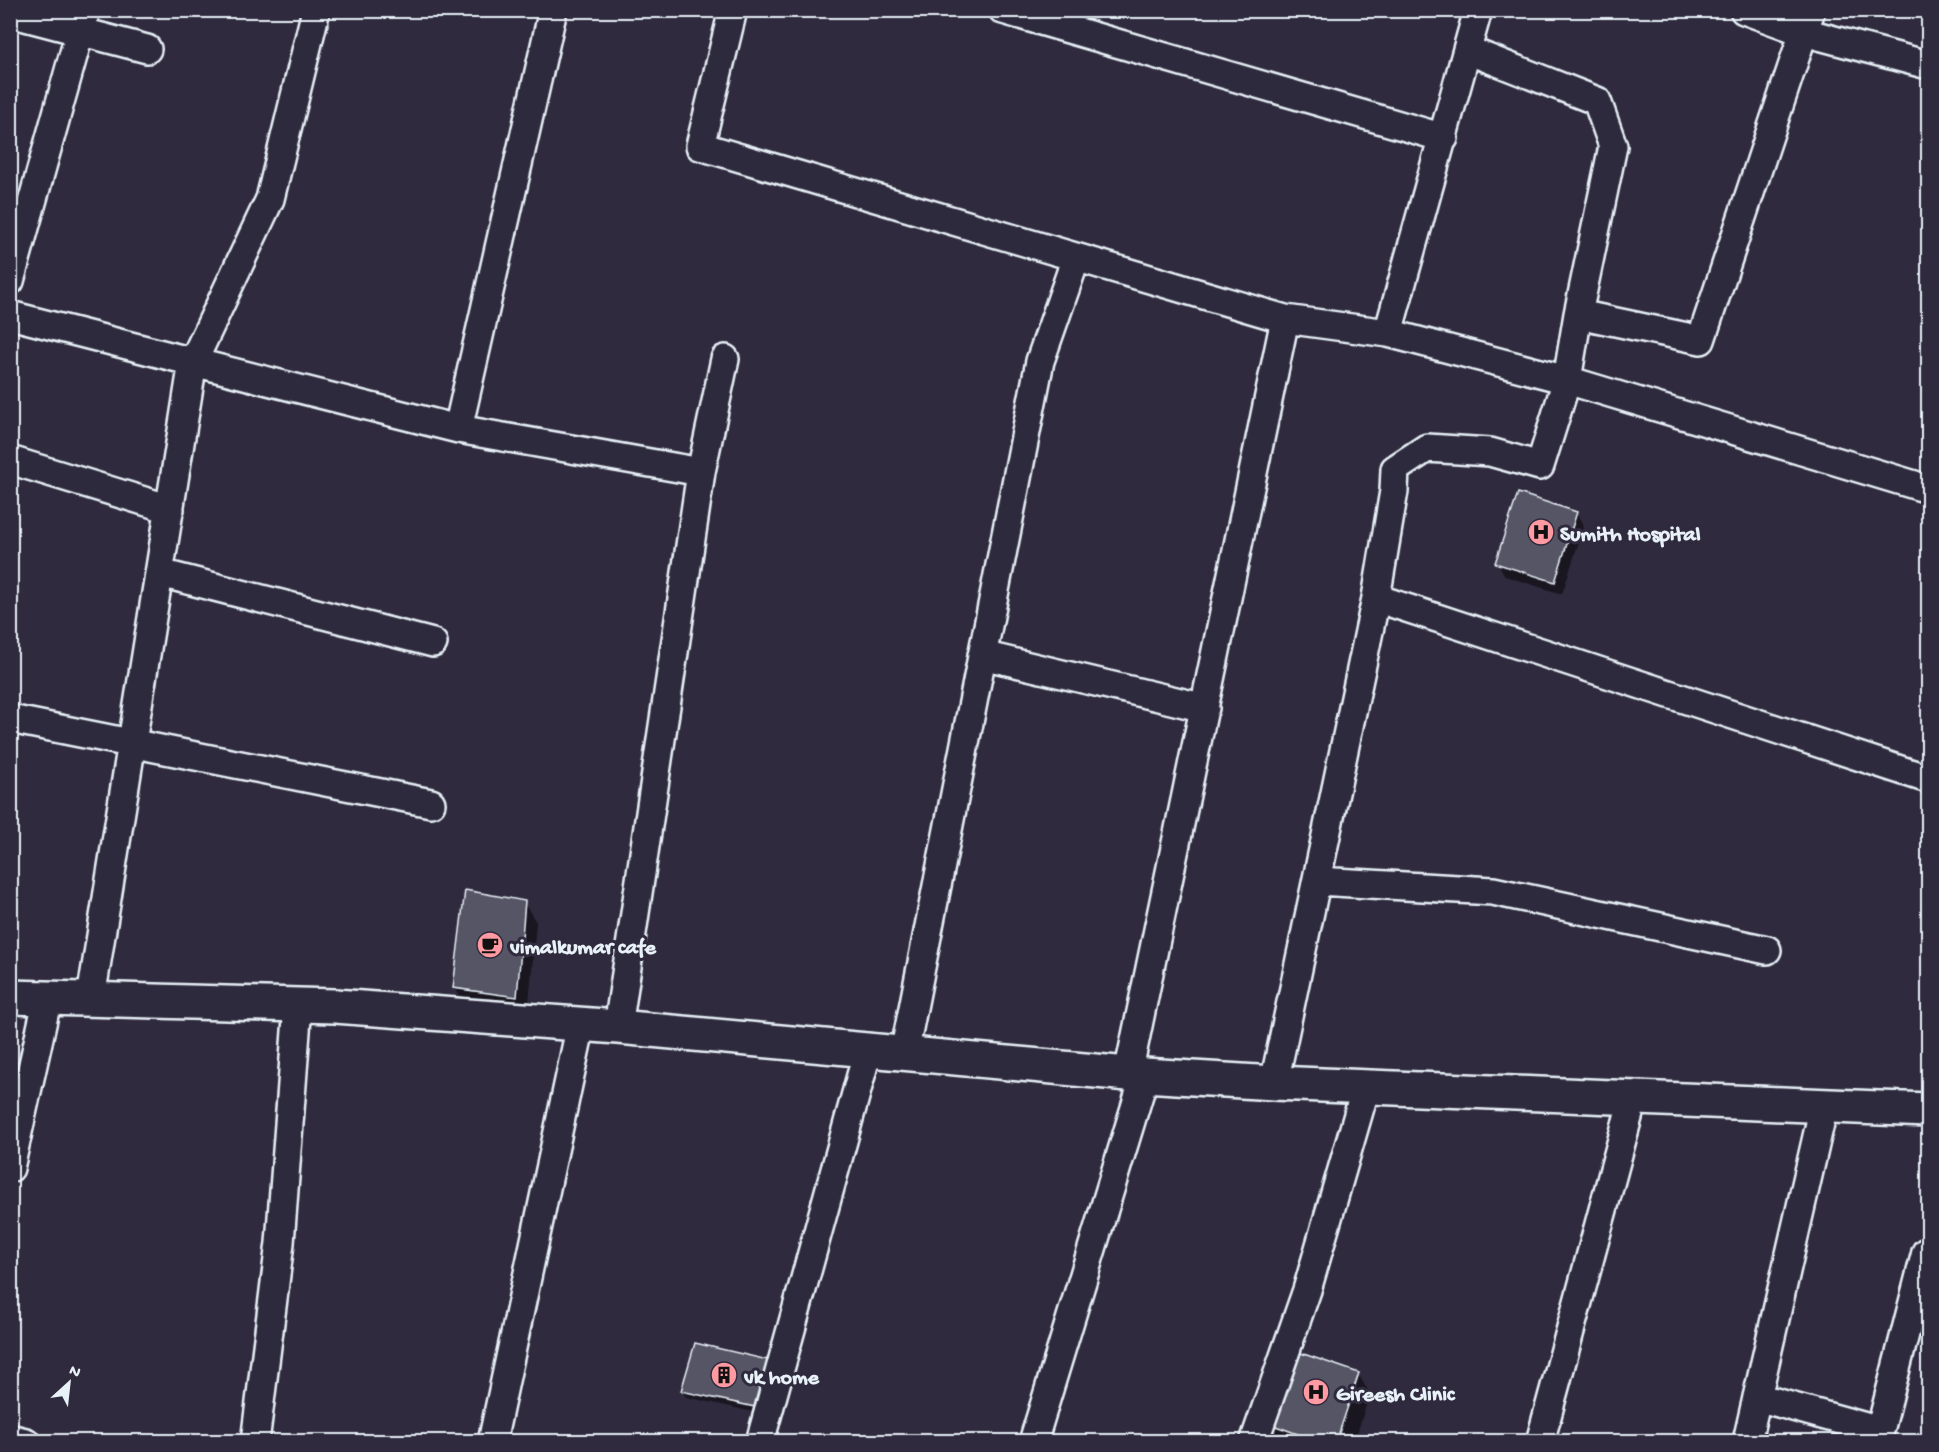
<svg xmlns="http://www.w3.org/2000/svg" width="1939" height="1452" font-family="'Gochi Hand',sans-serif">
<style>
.shadow{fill:#0007}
.building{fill:#575565;stroke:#e8f1f8;stroke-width:1.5}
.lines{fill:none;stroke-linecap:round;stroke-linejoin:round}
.minor-casing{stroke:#e8f1f8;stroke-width:32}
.secondary-casing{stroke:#e8f1f8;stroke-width:38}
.minor{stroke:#2f2a3d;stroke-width:27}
.secondary{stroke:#2f2a3d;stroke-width:33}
.labels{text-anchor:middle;stroke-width:6;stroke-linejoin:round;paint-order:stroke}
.poi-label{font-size:22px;font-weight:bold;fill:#e8f1f8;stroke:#2f2a3d;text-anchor:start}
</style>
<rect width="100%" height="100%" fill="#2f2a3d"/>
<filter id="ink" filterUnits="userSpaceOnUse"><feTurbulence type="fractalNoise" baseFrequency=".0167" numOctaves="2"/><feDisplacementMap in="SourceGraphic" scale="12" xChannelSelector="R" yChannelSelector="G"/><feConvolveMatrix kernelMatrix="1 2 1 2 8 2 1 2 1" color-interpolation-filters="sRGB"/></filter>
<g filter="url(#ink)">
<path class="shadow" d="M 1576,513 L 1584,526 L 1562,594 L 1505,576 L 1497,562 Z
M 524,903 L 536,922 L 528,1016 L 466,1008 L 455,988 Z
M 767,1361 L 770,1367 L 758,1413 L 686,1397 L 682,1391 Z
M 1358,1374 L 1370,1394 L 1354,1442 L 1282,1442 L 1272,1424 Z"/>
<path class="building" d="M 1518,493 L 1577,512 L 1555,582 L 1495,563 Z
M 465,890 L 525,901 L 517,997 L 453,988 Z
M 695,1343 L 768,1360 L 755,1407 L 681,1391 Z
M 1295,1351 L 1359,1373 L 1336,1442 L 1320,1442 L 1270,1424 Z"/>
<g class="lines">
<defs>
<path id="minor" d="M 733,10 L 700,146 L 1285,319 L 1128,1074
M 1003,10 L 1444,138
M 1744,10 L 1804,32 L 1928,65
M 10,13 L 147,49
M 1467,50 L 1597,101 L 1613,146 L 1578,314
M 10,281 L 86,10
M 10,315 L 193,362 L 270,199 L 316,10
M 1285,319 L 1388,333 L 1478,10
M 1388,333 L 1567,380 L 1578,314 L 1701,340 L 1811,10
M 458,429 L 701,472
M 10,460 L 170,509
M 160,573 L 433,643
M 1376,598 L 1394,491 L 1395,469 L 1427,448 L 1490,452 L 1540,466 L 1567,380 L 1928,489
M 982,655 L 1205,708
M 10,719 L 431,803
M 1317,881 L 1493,891 L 1767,950
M 91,998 L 193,362 L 458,429 L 553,10
M 618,1027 L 701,472 L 725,359
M 904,1054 L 1040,361 L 1076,258
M 1274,1083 L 1376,598 L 1928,779
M 10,1168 L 48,997
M 1757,1397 L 1880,1431 L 1926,1252
M 10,1438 L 26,1442
M 1747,1441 L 1824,1106
M 255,1442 L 280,1243 L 298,1005
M 492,1442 L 581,1024
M 760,1442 L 868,1050
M 1033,1442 L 1145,1075
M 1254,1442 L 1307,1290 L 1366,1087
M 1540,1442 L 1633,1099"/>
<path id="secondary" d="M 10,997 L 335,1006 L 618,1027 L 1128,1074 L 1274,1083 L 1928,1110"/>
</defs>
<use href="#minor" class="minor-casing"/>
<use href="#secondary" class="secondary-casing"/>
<use href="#minor" class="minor"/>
<use href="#secondary" class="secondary"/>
</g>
</g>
<defs>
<symbol id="hospital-disc" viewBox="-11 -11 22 22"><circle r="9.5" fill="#ff9aa2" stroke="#2f2a3d"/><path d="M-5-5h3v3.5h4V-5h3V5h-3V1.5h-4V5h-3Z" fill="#111"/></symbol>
<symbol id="cafe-disc" viewBox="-11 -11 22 22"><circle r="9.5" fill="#ff9aa2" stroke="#2f2a3d"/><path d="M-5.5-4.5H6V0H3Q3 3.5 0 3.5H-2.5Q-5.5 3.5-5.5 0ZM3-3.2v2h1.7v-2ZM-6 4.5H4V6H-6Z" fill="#111"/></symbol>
<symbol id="building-disc" viewBox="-11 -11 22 22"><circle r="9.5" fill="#ff9aa2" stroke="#2f2a3d"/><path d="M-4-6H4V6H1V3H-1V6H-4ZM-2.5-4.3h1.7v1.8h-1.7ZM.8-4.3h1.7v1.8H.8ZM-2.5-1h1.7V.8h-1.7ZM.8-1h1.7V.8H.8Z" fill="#111"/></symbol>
</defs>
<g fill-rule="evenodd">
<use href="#hospital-disc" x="1526" y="517" width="30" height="30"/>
<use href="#cafe-disc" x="475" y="930" width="30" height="30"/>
<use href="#building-disc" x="709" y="1360" width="30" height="30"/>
<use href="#hospital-disc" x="1301" y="1377" width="30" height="30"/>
</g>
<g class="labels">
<g class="poi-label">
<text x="1560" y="540">Sumith Hospital</text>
<text x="510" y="953">vimalkumar cafe</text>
<text x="744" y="1383">vk home</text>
<text x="1336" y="1400">Gireesh Clinic</text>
</g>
</g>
<rect width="1939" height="1452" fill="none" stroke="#2f2a3d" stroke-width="36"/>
<rect x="18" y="18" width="1903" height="1416" fill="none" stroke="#e8f1f8" stroke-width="2" filter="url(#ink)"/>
<g transform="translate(69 1383) rotate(27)" stroke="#2f2a3d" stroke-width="4.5" paint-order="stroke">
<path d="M0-4.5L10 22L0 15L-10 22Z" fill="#e8f1f8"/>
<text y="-9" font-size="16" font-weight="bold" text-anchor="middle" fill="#e8f1f8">N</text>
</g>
</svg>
